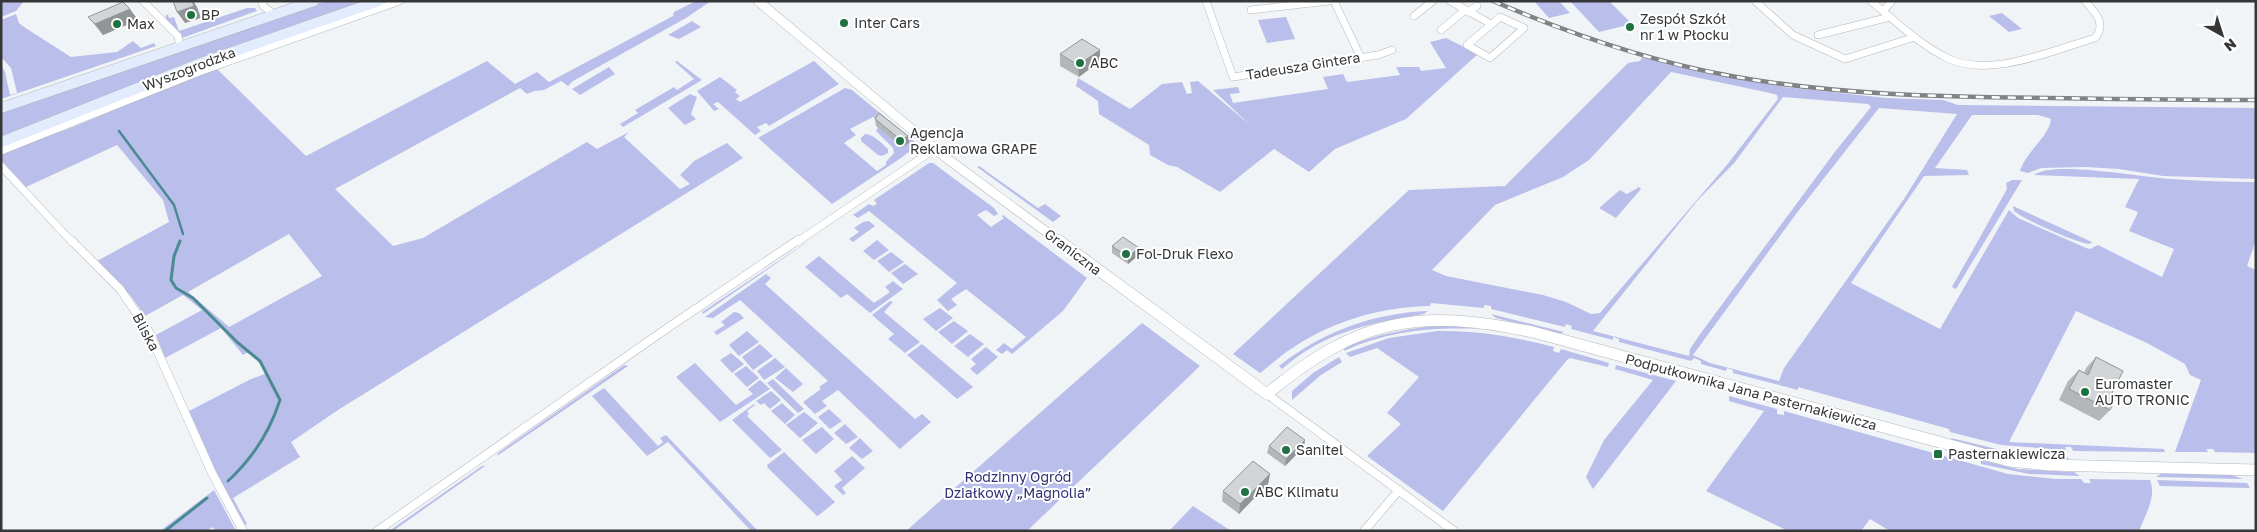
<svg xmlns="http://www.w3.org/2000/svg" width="2257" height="532" font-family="'Golos Text',sans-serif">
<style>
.green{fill:#babeea;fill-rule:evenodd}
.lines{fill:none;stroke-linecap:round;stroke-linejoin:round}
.stream-far1{stroke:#4a8a93;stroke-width:2.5}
.stream{stroke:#4a8a93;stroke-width:3}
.minor-far1-casing{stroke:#b4b7b9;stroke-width:8}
.minor-casing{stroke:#b4b7b9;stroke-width:9}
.tertiary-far1-casing{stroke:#b4b7b9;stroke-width:10}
.tertiary-casing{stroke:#b4b7b9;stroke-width:12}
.secondary-casing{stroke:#b4b7b9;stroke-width:11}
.minor-far1{stroke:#fff;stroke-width:7}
.minor{stroke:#fff;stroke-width:8}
.tertiary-far1{stroke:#fff;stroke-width:9}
.tertiary{stroke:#fff;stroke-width:11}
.secondary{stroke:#e2ecfd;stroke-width:10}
.rail-casing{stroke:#808283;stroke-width:4.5}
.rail{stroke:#fff;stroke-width:2.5;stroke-dasharray:8;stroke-linecap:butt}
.wall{fill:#b4b7b9}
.shaded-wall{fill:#929596}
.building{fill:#d1d5d7;stroke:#929596}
.poi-dot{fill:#1f7142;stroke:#fff;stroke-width:2}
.labels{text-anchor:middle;stroke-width:4;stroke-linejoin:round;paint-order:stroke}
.poi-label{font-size:14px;fill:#353637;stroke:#fff;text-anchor:start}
.street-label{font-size:14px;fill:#353637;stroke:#fff}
.park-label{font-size:14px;fill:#322f76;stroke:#fff}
</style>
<rect width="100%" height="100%" fill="#f1f4f7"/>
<path class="green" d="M 1,1 L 24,1 L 16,11 L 1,17 Z
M 326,1 L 367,1 L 1,137 L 1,112 Z
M 696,1 L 711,1 L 686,18 L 573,81 L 568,86 L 561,81 L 544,90 L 534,91 L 527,94 L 520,88 L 335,189 L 393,246 L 423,238 L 587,142 L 597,149 L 629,132 L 624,137 L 680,189 L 690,184 L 680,175 L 694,161 L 727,143 L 743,158 L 338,410 L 291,442 L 300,457 L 233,498 L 247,524 L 245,525 L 216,472 L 189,411 L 251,379 L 267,373 L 250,351 L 243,355 L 221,328 L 165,358 L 156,335 L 202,310 L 183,295 L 145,316 L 130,295 L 97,261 L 169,222 L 163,200 L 117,145 L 26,187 L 1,160 L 1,155 L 6,151 L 68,129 L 216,68 L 306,156 L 487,61 L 515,84 L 537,72 L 549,82 L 673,16 L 674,12 ZM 289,234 L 322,276 L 229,327 L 188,292 Z
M 1534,1 L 1559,1 L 1570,13 L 1549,18 Z
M 1570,1 L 1609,1 L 1632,24 L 1599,32 Z
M 247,8 L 255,8 L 257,11 L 182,38 L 166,19 L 166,15 L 172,14 L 168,15 L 169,18 L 174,17 L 179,31 Z
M 2002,13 L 2022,29 L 2009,32 L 1989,16 Z
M 16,14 L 19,23 L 24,27 L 71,57 L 117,52 L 133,41 L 141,48 L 154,43 L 156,46 L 1,99 L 1,65 L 5,72 L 10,95 L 17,93 L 11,68 L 1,57 L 1,20 Z
M 1286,17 L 1295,39 L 1267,43 L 1258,20 Z
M 692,21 L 701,27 L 679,39 L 668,35 Z
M 1446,38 L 1478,54 L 1406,119 L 1335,149 L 1309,172 L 1274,149 L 1220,192 L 1177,167 L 1168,165 L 1150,155 L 1149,145 L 1099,114 L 1098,101 L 1076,86 L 1078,78 L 1130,109 L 1162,84 L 1182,82 L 1187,94 L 1192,93 L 1190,82 L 1198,81 L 1250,125 L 1213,90 L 1238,87 L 1240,93 L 1230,94 L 1233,103 L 1328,89 L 1323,77 L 1343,74 L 1347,82 L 1400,75 L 1396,67 L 1419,67 L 1421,71 L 1446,68 L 1430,42 Z
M 1642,57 L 1714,74 L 1785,87 L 1886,98 L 1943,100 L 1958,105 L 2256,108 L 2256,179 L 2163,176 L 2119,169 L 2085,167 L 2041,168 L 2028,173 L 2020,171 C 2026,151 2049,137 2051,119 L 2038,115 L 1972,115 L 1935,168 L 1967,170 L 1969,175 L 1924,176 L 1851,283 L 1940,329 L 2009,210 L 2018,218 L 2086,248 L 2090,249 L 2098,245 L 2162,277 L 2174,249 L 2129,231 L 2138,212 L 2125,207 L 2139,179 L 2034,175 C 2053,160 2144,178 2171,179 C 2199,181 2227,182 2256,182 L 2256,240 L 2247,266 L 2256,270 L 2256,453 L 2215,452 L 2213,449 L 2206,449 L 2208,452 L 2175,452 L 2201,380 L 2190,375 L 2185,364 L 2147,343 L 2076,311 L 2009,442 L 2164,449 L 2165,452 L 2073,451 L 2071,447 L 2065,447 L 2066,450 L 2001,445 L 1950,432 L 1949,429 L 1798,387 L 1798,390 L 1733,373 L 1733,370 L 1727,368 L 1726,371 L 1701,364 L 1701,361 L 1694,358 L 1691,361 L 1619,342 L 1619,339 L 1613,337 L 1613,340 L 1571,329 L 1572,326 L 1566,324 L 1565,327 L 1491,309 L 1491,306 L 1484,305 L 1484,308 L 1431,303 L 1430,306 C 1382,307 1335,320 1294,347 C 1282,354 1272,364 1260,373 L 1233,354 L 1409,190 L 1505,186 L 1628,63 L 1640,61 ZM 1671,72 L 1770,93 L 1777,95 L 1778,99 L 1726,166 L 1600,313 L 1591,314 L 1566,302 L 1543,295 L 1446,276 L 1432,270 L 1495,205 L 1563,177 L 1589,160 ZM 1783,97 L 1868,104 L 1871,107 L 1834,153 L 1698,337 L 1690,349 L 1689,356 L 1593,331 L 1697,201 L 1735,162 ZM 1879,108 L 1957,114 L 1904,199 L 1784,368 L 1779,381 L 1710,363 L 1693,355 L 1796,214 Z
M 677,61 L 702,80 L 623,127 L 620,124 L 638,113 L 635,110 L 674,87 L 677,90 L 694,79 L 675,62 Z
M 814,61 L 839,84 L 769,126 L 766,123 L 757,127 L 761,131 L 755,135 L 718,102 L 713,104 L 719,109 L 714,111 L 697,91 L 720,77 L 737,90 L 735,92 L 740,96 L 736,99 L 740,102 Z
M 609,67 L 615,74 L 580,95 L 572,89 Z
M 845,88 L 852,90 L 886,118 L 879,122 L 873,117 L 850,129 L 856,135 L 844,143 L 877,171 L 886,165 L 886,162 L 894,153 L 893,148 L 876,131 L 879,126 L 889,120 L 916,143 L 914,148 L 901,158 L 832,204 L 758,138 Z
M 690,94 L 697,97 L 691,114 L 696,119 L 685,125 L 668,108 Z
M 865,134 C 874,134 882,144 888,149 L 888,153 L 882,156 L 878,155 L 861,141 L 861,138 Z
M 929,163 L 933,163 L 994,208 L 998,214 L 994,216 L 986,210 L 977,215 L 991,227 L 1004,218 L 1002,216 L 1003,215 L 1087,278 L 1063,311 L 1012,354 L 1007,350 L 1002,354 L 996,350 L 1004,343 L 1012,349 L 1026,337 L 966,289 L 951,299 L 957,305 L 948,311 L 937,300 L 957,283 L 869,211 L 858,218 L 853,215 L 869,204 L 873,206 L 877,204 L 874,200 Z
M 979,166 L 1038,208 L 1045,204 L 1061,216 L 1053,222 L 977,167 Z
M 2012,180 L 2022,180 L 1956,289 L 1952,287 L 2007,189 L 2006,183 Z
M 1639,187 L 1641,189 L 1616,218 L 1599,208 L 1620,190 L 1627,194 Z
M 2013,206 L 2092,242 L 2090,244 C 2076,243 2025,220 2014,211 Z
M 869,221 L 875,226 L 853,242 L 849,239 L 859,232 L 854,228 L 863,222 Z
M 819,234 L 703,314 L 702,312 Z
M 877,240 L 889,250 L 874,260 L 863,251 Z
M 891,252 L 904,262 L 889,272 L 877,261 Z
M 819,256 L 874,303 L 890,292 L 885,287 L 893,281 L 903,289 L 870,313 L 847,294 L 841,298 L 805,267 Z
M 905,264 L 918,274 L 903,284 L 891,273 Z
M 766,274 L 771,278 L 765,284 L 915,419 L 922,414 L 931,422 L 900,449 L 838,390 L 822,401 L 827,406 L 815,414 L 803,402 L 821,389 L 819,387 L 828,381 L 740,300 L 713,318 L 705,317 Z
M 890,301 L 893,302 L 884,312 L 920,342 L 905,353 L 888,339 L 894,334 L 872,315 Z
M 940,308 L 953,318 L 936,331 L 923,319 Z
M 1428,311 L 1424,314 C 1369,324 1327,330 1282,369 L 1279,366 C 1322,332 1373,313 1428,311 Z
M 734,312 L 739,313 L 744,318 L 717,335 L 714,332 L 725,325 L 721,322 Z
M 1491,314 L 1564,332 L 1559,334 L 1496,318 Z
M 954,321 L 968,331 L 952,344 L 938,332 Z
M 1142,323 L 1200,366 L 1027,531 L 906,531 Z
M 1447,325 L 1480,329 C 1431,327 1388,331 1344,351 L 1345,347 C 1379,334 1411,327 1447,325 Z
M 747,331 L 759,342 L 739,356 L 729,345 Z
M 1437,331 C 1478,330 1515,337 1554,347 L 1553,351 L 1559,353 L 1561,349 L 1609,363 L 1608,367 L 1570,358 L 1567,360 L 1443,511 L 1367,456 L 1401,424 L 1387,413 L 1419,377 L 1377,348 L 1350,357 L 1346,353 L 1389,338 Z
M 970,334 L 984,344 L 968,357 L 954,346 Z
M 760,344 L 773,356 L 753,370 L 742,357 Z
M 922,344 L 973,387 L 957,399 L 907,355 Z
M 986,347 L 998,357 L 977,375 L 970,369 L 976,364 L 971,359 Z
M 731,353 L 744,364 L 732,373 L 720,360 Z
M 1339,357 L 1342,362 L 1321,375 L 1292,400 L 1292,391 L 1313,373 Z
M 775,358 L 785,367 L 764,380 L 757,371 Z
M 695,363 L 736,405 L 753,394 L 748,389 L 760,380 L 770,389 L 720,422 L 676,377 Z
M 624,365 L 628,366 L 497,456 L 498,453 Z
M 1616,365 L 1676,381 L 1593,489 L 1586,477 L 1604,440 L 1653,380 L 1615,369 Z
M 746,366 L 759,378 L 747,387 L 734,374 Z
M 786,368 L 803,384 L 793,392 L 775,378 Z
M 773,379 L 804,409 L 798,413 L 767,383 Z
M 604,388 L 658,446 L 663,442 L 660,438 L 666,435 L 758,531 L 751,531 L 668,442 L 647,456 L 592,396 Z
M 771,391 L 781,400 L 770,409 L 764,403 L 761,405 L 756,401 Z
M 1729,396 L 1777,409 L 1777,414 L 1784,415 L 1784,411 L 2008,474 L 2055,479 L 2081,479 L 2084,483 L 2091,483 L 2089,479 L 2150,480 C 2157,497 2145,515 2139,531 L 1890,531 L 1870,519 L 1861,531 L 1788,531 L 1706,491 L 1764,411 L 1729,401 Z
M 782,403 L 795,415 L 785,424 L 771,411 Z
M 754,404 L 755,405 L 747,411 L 749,414 L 747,416 L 782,450 L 770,458 L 732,420 Z
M 829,409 L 842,421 L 830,429 L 818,417 Z
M 804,412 L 818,423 L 800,438 L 786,425 Z
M 845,424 L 858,437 L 846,444 L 834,433 Z
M 822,427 L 834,439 L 816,454 L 802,440 Z
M 860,438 L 873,451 L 862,459 L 849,448 Z
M 1951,438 L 2009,452 L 2069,458 L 2066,461 L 2013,457 L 1954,442 Z
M 784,452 L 835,502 L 819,515 L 817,516 L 768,468 L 767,465 Z
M 852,456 L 865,468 L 842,488 L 846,493 L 843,495 L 834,486 L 842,480 L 834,471 Z
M 1981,460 L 2018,469 L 2074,472 L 2080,476 L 2029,474 L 1981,464 Z
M 482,466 L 485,466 L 393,531 L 389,531 Z
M 2162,473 L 2232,475 L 2243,479 L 2156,477 Z
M 2157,480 L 2247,483 L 2250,488 L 2160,486 Z
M 214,490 L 236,531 L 216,531 L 213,527 L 206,531 L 160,531 Z
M 1193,506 L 1228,529 L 1232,531 L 1169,531 Z"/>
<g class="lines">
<path class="stream-far1" d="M 119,131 L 174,205 L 183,234"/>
<path class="stream" d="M 180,241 L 174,256 L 171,280 L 176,288 L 193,298 L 237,342 L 260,361 L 280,400 C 270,431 252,459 228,481
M 165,531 L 207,498"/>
<defs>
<path id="minor-far1" d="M 143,1 L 178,36 L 179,42
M 262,1 L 263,6 L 270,11
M 1206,1 L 1233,77 L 1378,55 L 1392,50
M 1334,1 L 1361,58
M 1450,1 L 1491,24
M 1755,1 L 1793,35 L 1845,59 L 1915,37
M 1871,1 C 1895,21 1919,44 1947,58 C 1990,79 2053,50 2095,38 C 2107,24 2095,12 2085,1
M 1251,10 L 1329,1
M 1883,11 L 1892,1
M 1468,12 L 1477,6
M 1414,16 L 1433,1
M 1500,17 L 1524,28 L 1490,58 L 1467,45 Z
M 1441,30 L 1465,10
M 1818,35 L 1890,17
M 1,151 L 199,72 L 400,1
M 1,166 L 72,242
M 797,242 L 935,149"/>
<path id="minor" d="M 71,240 L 120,289 L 148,330 L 212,473 L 243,531
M 1267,394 L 1454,531
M 377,531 L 666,329 L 798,240
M 1364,531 L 1399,490"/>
<path id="tertiary-far1" d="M 758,1 L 945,157 L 1060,242"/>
<path id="tertiary" d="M 1058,240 L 1267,394 C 1359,318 1418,308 1533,332 L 2009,461 L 2049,465 L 2256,470"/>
<path id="secondary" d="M 1,108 L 314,1
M 1,142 L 201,63 L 379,1"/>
</defs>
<use href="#minor-far1" class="minor-far1-casing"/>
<use href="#minor" class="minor-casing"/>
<use href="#tertiary-far1" class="tertiary-far1-casing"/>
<use href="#tertiary" class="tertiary-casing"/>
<use href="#secondary" class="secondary-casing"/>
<use href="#minor-far1" class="minor-far1"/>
<use href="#minor" class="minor"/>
<use href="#tertiary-far1" class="tertiary-far1"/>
<use href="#tertiary" class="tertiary"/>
<use href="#secondary" class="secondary"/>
<defs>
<path id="rail" d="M 1493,1 C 1570,34 1648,61 1731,76 C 1836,95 1942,97 2049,98 C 2118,99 2187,100 2256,100"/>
</defs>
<use href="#rail" class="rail-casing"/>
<use href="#rail" class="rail"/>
</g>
<path class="wall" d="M 88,17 L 138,20 L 103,35 Z
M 1100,50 L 1100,61 L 1079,77 L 1060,66 L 1060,54 Z
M 875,119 L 908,136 L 909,143 L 902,147 L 876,126 Z
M 1112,246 L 1139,248 L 1139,255 L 1128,264 L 1112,253 Z
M 2096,357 L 2110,397 L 2110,410 L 2099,421 L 2059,400 L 2068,381 L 2079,370 L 2084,373 L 2086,368 Z
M 1269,446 L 1304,447 L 1285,466 L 1267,453 Z
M 1270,474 L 1268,484 L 1239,514 L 1222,501 L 1223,491 Z"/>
<path class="shaded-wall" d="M 192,1 L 193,1 L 197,7 L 201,18 L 185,23 L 177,12 Z
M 130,9 L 138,20 L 103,35 L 95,24 Z
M 1100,50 L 1100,61 L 1079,77 L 1078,65 Z
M 908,136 L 909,143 L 902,147 L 901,140 Z
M 1139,248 L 1139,255 L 1128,264 L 1128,257 Z
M 1305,440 L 1304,447 L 1285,466 L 1286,459 Z
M 1270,474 L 1268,484 L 1239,514 L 1240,504 Z"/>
<path class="building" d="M 173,1 L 192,1 L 194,6 L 177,12 Z
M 123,2 L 130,9 L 95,24 L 88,17 Z
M 1082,39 L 1100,50 L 1078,65 L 1060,54 Z
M 879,113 L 908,136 L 901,140 L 875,119 Z
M 1123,237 L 1139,248 L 1128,257 L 1112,246 Z
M 2096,357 L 2123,371 L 2110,397 L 2115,400 L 2110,410 L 2069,389 L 2079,370 L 2088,375 Z
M 1287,427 L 1305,440 L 1286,459 L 1269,446 Z
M 1253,461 L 1270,474 L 1240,504 L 1223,491 Z"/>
<g class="poi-dot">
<circle cx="191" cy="15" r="5"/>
<circle cx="844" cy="23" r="5"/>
<circle cx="117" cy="24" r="5"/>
<circle cx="1630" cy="27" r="5"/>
<circle cx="1080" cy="63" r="5"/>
<circle cx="900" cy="141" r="5"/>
<circle cx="1126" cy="254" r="5"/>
<circle cx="2085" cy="392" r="5"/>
<circle cx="1286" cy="450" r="5"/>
<rect x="1933" y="449" width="10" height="10" rx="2.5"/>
<circle cx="1245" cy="492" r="5"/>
</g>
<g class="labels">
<g class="poi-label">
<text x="201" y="20">BP</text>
<text x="1640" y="24">Zespół Szkół<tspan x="1640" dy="16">nr 1 w Płocku</tspan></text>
<text x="854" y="28">Inter Cars</text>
<text x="127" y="29">Max</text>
<text x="1090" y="68">ABC</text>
<text x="910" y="138">Agencja<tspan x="910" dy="16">Reklamowa GRAPE</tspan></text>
<text x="1136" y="259">Fol-Druk Flexo</text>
<text x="2095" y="389">Euromaster<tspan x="2095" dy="16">AUTO TRONIC</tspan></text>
<text x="1296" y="455">Sanitel</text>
<text x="1948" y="459">Pasternakiewicza</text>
<text x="1255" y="497">ABC Klimatu</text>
</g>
<g class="street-label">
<text transform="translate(1303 66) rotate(-9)" y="5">Tadeusza Gintera</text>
<text transform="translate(189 69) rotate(-21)" y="5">Wyszogrodzka</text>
<text transform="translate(1073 252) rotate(37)" y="5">Graniczna</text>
<text transform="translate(146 332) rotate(62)" y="5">Bliska</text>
<text transform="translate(1751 392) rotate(15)" y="5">Podpułkownika Jana Pasternakiewicza</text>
</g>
<g class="park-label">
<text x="1018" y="482">Rodzinny Ogród<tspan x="1018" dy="16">Działkowy „Magnolia”</tspan></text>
</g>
</g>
<rect width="2257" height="532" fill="none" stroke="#353637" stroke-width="5"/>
<g transform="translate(2222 35) rotate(141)" stroke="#ffffff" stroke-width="4" paint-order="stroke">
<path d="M0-4L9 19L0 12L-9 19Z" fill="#353637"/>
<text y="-8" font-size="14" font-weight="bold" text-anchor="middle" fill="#353637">N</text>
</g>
</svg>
